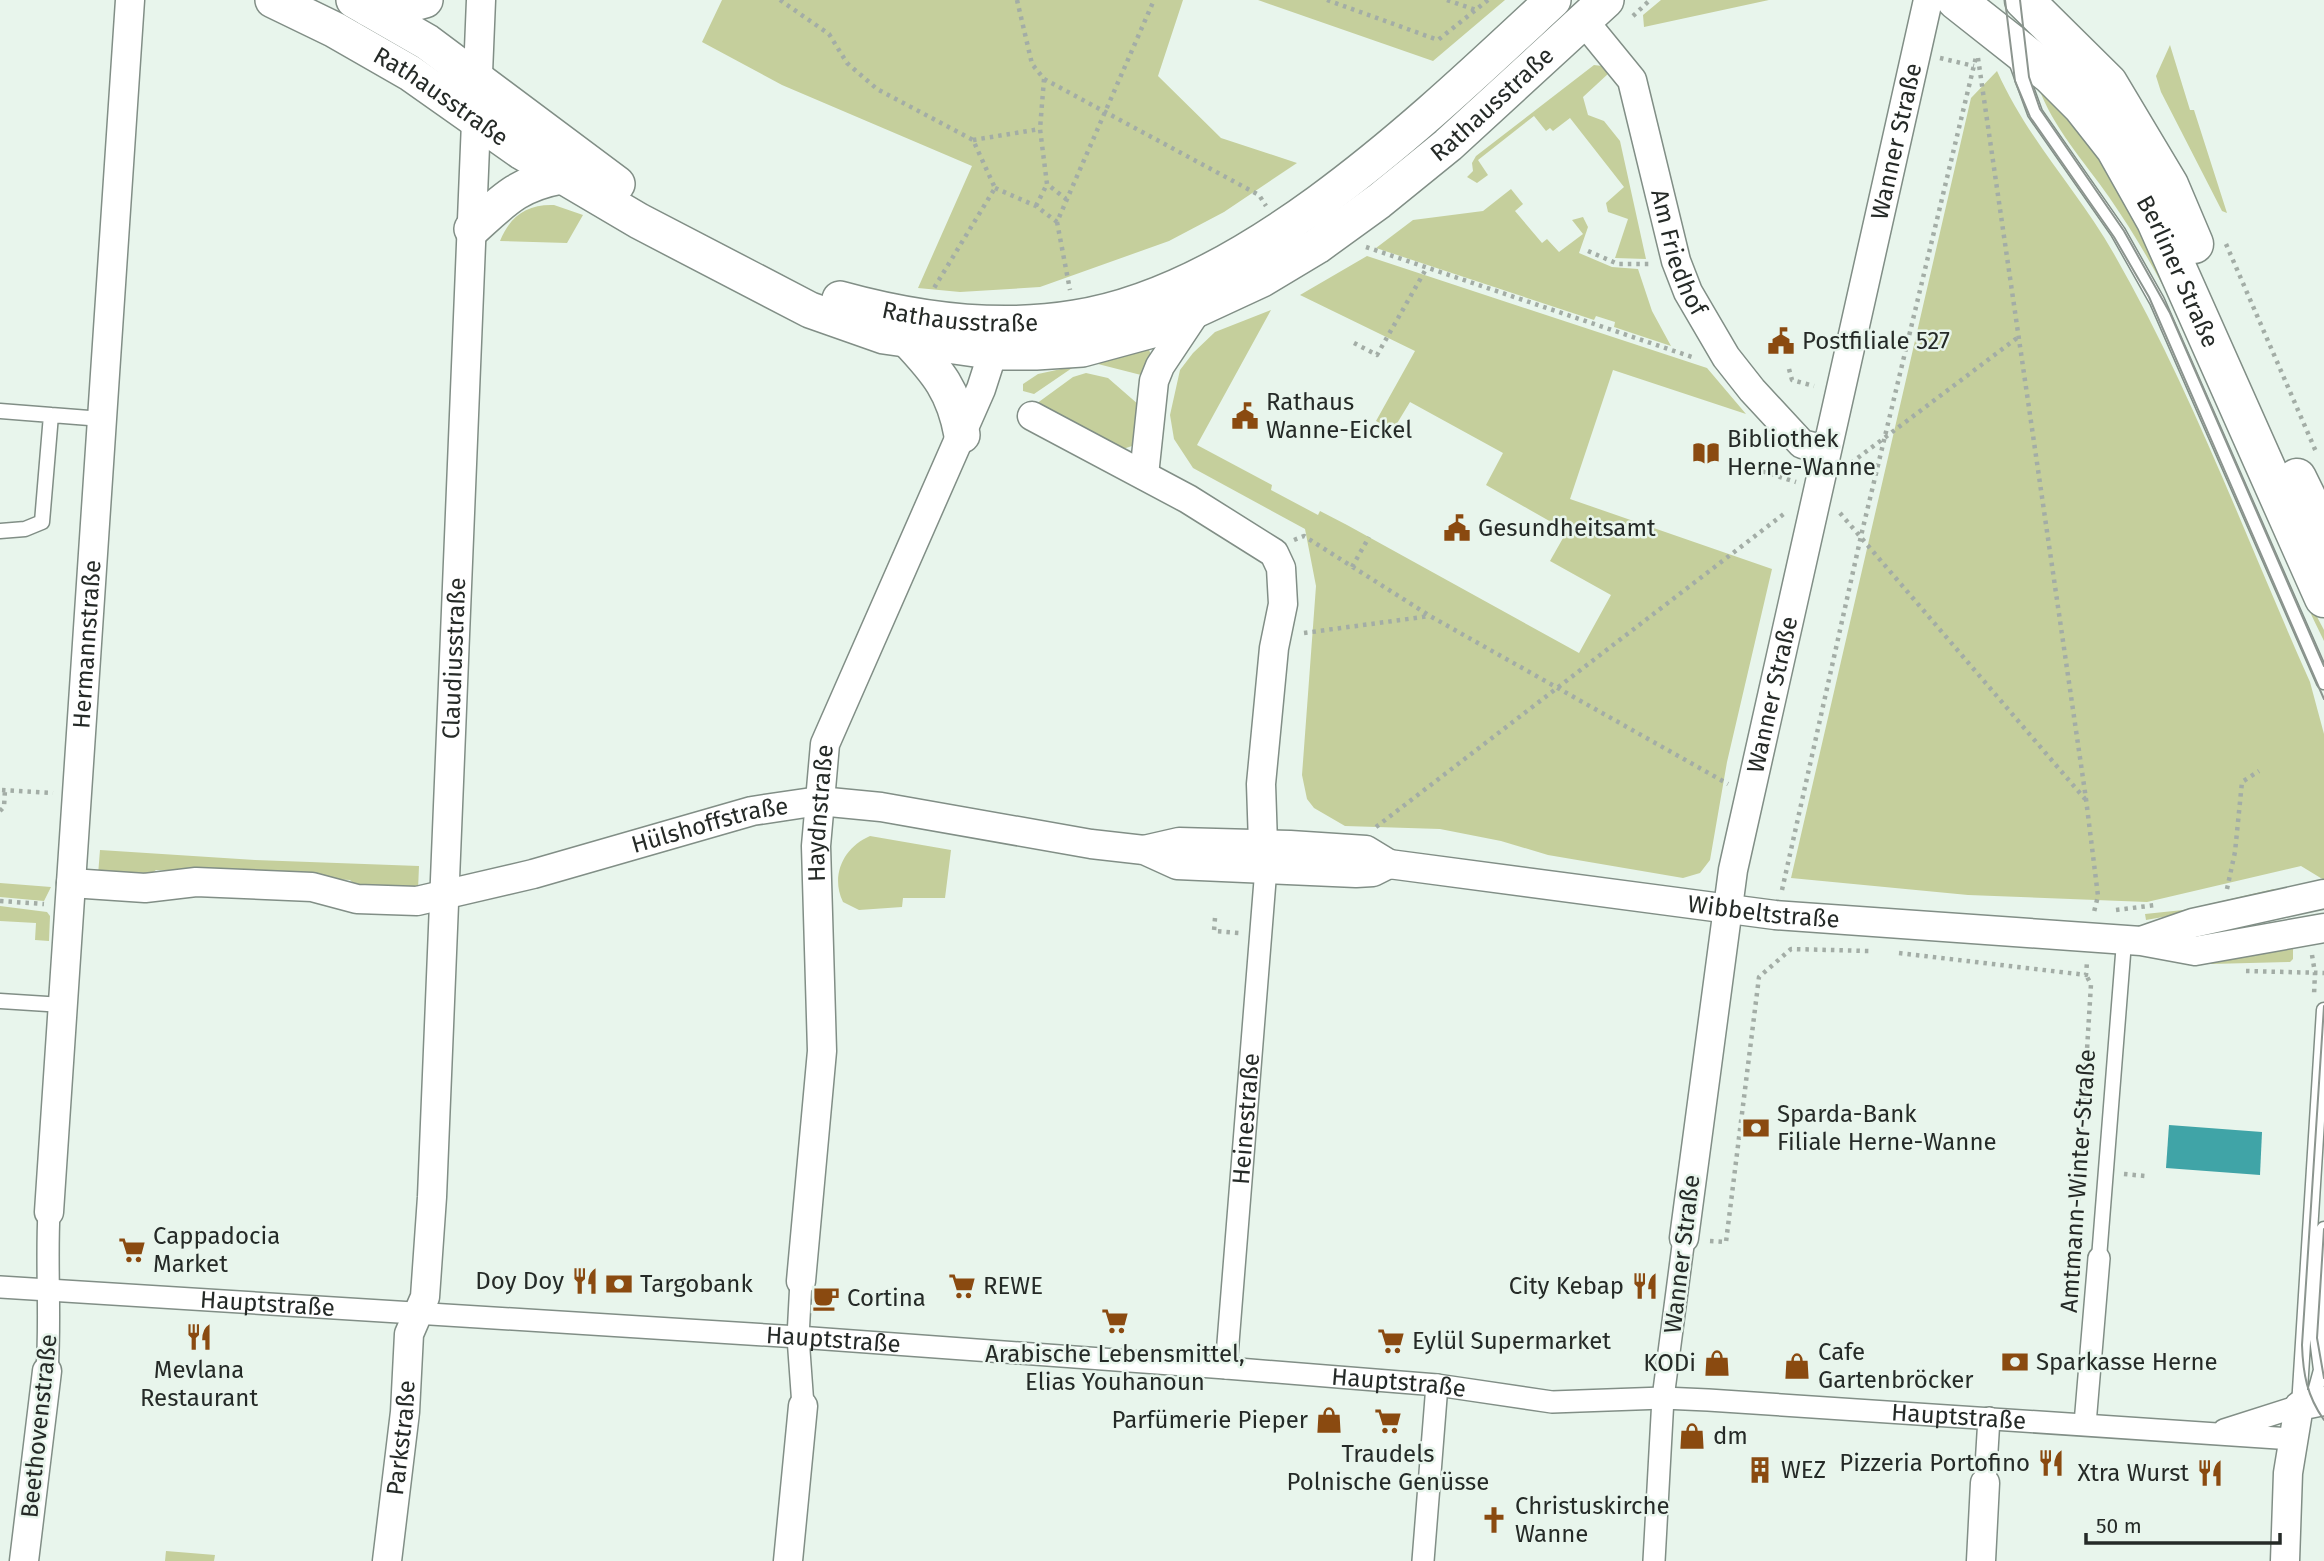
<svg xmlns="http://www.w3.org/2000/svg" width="2324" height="1561" font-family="'Fira Sans',sans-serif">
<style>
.green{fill:#c5cf9c}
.water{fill:#40a4a7}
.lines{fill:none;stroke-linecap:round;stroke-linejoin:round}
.service-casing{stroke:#818e86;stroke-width:17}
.pedestrian-casing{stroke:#818e86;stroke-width:24}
.minor-casing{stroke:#818e86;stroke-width:31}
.tertiary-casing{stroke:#818e86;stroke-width:38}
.secondary-casing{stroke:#818e86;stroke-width:41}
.path{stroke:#a3ada6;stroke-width:4.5;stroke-dasharray:3.5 5;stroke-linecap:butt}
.service{stroke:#fff;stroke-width:14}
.pedestrian{stroke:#fff;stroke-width:21}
.minor{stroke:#fff;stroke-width:28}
.tertiary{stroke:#fff;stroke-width:35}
.secondary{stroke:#fff;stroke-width:38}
.tram{stroke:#8c958f;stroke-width:2}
.labels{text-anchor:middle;stroke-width:5;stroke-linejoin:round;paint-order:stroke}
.street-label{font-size:24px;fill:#252a27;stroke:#e8f5ec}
.poi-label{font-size:24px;fill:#252a27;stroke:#e8f5ec;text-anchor:start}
</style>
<rect width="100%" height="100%" fill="#e8f5ec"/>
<path class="green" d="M 722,0 L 1183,0 L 1158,76 L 1221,138 L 1297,163 L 1224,212 L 1169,241 L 1040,287 L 960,292 L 918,288 L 972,166 L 782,85 L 702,42 Z
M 1258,0 L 1505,0 L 1433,61 Z
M 1661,0 L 1769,0 L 1644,27 L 1643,15 Z
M 2170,45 L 2190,110 L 2194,110 L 2227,213 L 2222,211 L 2161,92 L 2156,76 Z
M 1594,65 L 1602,66 L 1609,73 L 1583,97 L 1588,115 L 1604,121 L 1620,141 L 1646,259 L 1615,258 L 1628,219 L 1608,212 L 1606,203 L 1624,187 L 1570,118 L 1553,131 L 1550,128 L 1546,131 L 1534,116 L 1478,160 L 1488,175 L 1477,183 L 1467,177 L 1473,171 L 1472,163 L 1476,156 Z
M 1997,71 C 2029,142 2077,189 2114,254 C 2192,390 2246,539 2310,682 L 2324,734 L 2324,880 L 2301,866 L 2147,902 L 1968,895 L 1791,878 L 1971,98 Z
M 2038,86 L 2044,88 L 2116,176 L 2298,581 L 2324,630 L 2324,641 C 2267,525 2224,402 2164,288 C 2148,257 2129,226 2109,197 C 2084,161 2053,128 2038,86 Z
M 1511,189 L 1523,204 L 1515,211 L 1542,243 L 1547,239 L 1559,252 L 1583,234 L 1572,220 L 1583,217 L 1588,227 L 1579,253 L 1612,267 L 1638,269 L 1652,311 L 1671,346 L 1614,327 L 1615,322 L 1596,316 L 1594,320 L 1376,248 L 1413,220 L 1483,211 Z
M 554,205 L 583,215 L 567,243 L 500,241 C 510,216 527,204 554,205 Z
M 1367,256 L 1707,368 L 1746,414 L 1613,370 L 1570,499 L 1772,569 L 1727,762 L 1710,860 L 1700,873 L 1683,878 L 1548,855 L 1501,841 L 1440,829 L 1345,826 L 1314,808 L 1307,799 L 1302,775 L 1316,586 L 1305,529 L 1193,468 L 1174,439 L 1170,415 L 1180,370 L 1193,353 L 1215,332 L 1271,310 L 1197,445 L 1272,485 L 1271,490 L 1318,515 L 1320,511 L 1347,525 L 1579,653 L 1611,595 L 1550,561 L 1567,531 L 1486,485 L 1503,453 L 1410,402 L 1393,430 L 1376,421 L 1415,351 L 1300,295 Z
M 1145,349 L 1149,350 L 1152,357 L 1145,376 L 1094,363 Z
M 1075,366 L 1034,394 L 1023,391 L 1023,384 L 1038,374 Z
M 1086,373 L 1108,378 L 1139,405 L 1132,446 L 1123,449 L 1036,404 L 1073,377 Z
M 870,836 L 951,850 L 945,898 L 903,898 L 902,907 L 859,910 L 843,902 C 830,875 844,847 870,836 Z
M 100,850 L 255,860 L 419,866 L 418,890 L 358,888 L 350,880 L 156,870 L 147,877 L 98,875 Z
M 0,883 L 51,887 L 44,901 L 0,897 Z
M 2274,889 L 2282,896 L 2146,920 L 2145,914 L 2183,910 Z
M 0,906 L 47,912 L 50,916 L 49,941 L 35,940 L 36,923 L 0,921 Z
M 2293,949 L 2293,959 L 2290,962 L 2211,964 L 2211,959 Z
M 166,1551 L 215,1555 L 214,1561 L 165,1561 Z"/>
<path class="water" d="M 2169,1125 L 2262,1132 L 2260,1175 L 2166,1168 Z"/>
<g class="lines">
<defs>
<path id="service" d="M 2015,58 L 2035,113 L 2118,232 L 2157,301 L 2324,682
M 0,411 L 102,419
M 0,531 L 25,529 L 42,522 L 51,415
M 0,1001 L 63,1005
M 2099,1258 L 2124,942
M 2312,1403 L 2321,1370 L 2317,1338 L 2324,1229
M 2299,1406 L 2324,1010"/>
<g id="pedestrian">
<path d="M 801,1281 L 798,1337 L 803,1406"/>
<path id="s1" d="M 0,1287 L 798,1337 L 1226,1368 L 1437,1385 L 1552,1402 L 1663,1398 L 1708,1400 L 2293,1439"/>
<path id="s2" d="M 1226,1368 L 1266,868"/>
<path d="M 47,1371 C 51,1317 46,1265 49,1212"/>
<path d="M 2085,1424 L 2099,1258"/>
<path d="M 2224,1430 L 2299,1406"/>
<path d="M 1985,1483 L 1989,1418"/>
<path d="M 1423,1561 L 1437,1385"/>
<path d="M 1654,1561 L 1663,1398 L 1684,1238"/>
</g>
<g id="minor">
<path id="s3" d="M 1583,20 L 1632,80 L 1676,261 L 1688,292 L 1726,357 L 1752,390 L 1802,444 L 1826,450"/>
<path d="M 1032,416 L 1188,499 L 1274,553 L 1281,568 L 1283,604 L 1274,648 L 1261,784 L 1263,844"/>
<path d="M 1144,475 L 1154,381 L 1160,366 L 1196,312"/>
<path d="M 1144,850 L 1179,842 L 1290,845 L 1366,850 L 1389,864"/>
<path id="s4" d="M 71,883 L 145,888 L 196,882 L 312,887 L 357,899 L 417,901 L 533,874 L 752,811 L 819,801 L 881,807 L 1091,844 L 1144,850 L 1177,865 L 1356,873 L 1373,872 L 1389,864 L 1775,915 L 2141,941 L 2195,951 L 2324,928"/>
<path d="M 2144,940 L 2193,923 L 2324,894"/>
<path id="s5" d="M 49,1212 L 130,0"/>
<path id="s6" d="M 1684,1238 L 1733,870 L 1928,0"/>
<path id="s7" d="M 801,1281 L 822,1051 L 816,846 L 825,744 L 981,389 L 999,333"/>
<path d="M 24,1561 L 47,1371"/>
<path id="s8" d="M 387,1561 L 405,1412 L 409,1334 L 425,1297 L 432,1197 L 481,0"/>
<path d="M 788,1561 L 803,1406"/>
<path d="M 1981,1561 L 1985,1483"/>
<path d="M 2285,1561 L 2288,1473 L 2299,1406 L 2324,1401"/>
</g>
<g id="tertiary">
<path id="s9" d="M 273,0 L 335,30 L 410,73 L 522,152 L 639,221 L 810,310 L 884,336 L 996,352 L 1036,352 L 1082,349 L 1152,330 L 1262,279 L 1317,246 L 1379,201 L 1448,145 L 1606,0"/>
<path d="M 354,0 L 427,42 L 617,184"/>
<path d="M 368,8 L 407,5 L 425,0"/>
<path d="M 472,229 C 503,201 517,184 561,176"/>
<path id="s10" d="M 840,299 C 916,320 997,331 1075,318 C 1249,291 1428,116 1553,0"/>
<path d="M 908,340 C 938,372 954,391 962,435"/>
</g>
<g id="secondary">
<path id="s11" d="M 1956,0 L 2051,75 L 2082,106 L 2115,148 L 2156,221 L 2324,598"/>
<path d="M 2024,0 L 2108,83 L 2169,185 L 2194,244"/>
<path d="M 2297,478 L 2324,533"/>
</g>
</defs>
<use href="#service" class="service-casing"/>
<use href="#pedestrian" class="pedestrian-casing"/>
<use href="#minor" class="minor-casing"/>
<use href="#tertiary" class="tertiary-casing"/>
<use href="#secondary" class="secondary-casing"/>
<path class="path" d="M 780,0 L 829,34 L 847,63 L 877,89 L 973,140 L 995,188 L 934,288
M 1017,0 L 1032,64 L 1044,79 L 1259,195 L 1266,206
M 1327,0 L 1438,40 L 1488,0
M 1447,0 L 1476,10
M 1633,16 L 1650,0
M 1940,58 L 1974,66
M 1978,58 L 2086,799 L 2098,896 L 2094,912
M 1044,79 L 1040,129 L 1047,184 L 1066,199
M 973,140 L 1040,129
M 995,188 L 1036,206 L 1057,222 L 1154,0
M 1036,206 L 1047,184
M 1057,222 L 1070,290
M 2226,244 L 2317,454
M 1366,247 L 1695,358
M 1588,251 L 1618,264 L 1652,264
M 1354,343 L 1377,355 L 1426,269
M 1789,369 L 1792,380 L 1814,386
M 1730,461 L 1796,482
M 1851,463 L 2017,338
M 1840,513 L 2085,799
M 1294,540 L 1304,536 L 1430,616 L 1728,784
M 1352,567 L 1369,537
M 1304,633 L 1430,616
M 2,790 L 53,793
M 0,811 L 4,807 L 5,790
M 1376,827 L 1785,513
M 2227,889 L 2235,852 L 2242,782 L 2259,771
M 1782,890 L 1861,536 L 1976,57
M 0,901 L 44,904
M 2116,910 L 2156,905
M 1215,918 L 1214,931 L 1239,933
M 1899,953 L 2086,975 L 2087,962
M 2312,955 L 2315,973 L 2314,995
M 2246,971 L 2324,973
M 2124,1174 L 2145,1176
M 1710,1241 L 1726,1242 L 1759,977 L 1791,949 L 1869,951
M 2078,1250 L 2075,1248 L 2091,984 L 2086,975"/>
<use href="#service" class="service"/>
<use href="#pedestrian" class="pedestrian"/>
<use href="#minor" class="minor"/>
<use href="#tertiary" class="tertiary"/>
<use href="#secondary" class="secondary"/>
<path class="tram" d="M 2005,0 L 2015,81 L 2030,117 L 2114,237 L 2149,297 L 2324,699
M 2020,0 L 2029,77 L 2040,109 L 2124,231 L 2170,313 L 2324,666
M 2324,1006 L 2302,1345 C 2303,1374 2307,1396 2324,1420
M 2324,1229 L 2317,1338 L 2324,1378"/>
</g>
<defs>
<symbol id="civic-bare" viewBox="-9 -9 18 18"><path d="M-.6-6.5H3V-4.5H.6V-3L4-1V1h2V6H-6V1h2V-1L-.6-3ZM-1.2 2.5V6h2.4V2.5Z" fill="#8a4a10" stroke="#e8f5ec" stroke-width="2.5" paint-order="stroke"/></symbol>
<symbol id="library-bare" viewBox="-9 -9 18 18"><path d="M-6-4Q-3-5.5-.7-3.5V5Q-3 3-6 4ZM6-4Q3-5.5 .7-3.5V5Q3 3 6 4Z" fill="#8a4a10" stroke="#e8f5ec" stroke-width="2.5" paint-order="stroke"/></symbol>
<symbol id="bank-bare" viewBox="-9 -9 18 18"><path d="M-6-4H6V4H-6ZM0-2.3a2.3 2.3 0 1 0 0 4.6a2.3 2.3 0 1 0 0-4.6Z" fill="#8a4a10" stroke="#e8f5ec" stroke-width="2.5" paint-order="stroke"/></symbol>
<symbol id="supermarket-bare" viewBox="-9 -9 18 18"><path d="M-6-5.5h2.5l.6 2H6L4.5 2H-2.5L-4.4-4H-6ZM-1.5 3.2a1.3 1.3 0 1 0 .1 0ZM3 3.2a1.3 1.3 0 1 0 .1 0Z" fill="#8a4a10" stroke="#e8f5ec" stroke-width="2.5" paint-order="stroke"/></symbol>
<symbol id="restaurant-bare" viewBox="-9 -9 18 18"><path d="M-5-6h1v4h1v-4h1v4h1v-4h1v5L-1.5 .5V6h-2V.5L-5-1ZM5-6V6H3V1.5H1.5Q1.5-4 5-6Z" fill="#8a4a10" stroke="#e8f5ec" stroke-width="2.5" paint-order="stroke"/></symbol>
<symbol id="cafe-bare" viewBox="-9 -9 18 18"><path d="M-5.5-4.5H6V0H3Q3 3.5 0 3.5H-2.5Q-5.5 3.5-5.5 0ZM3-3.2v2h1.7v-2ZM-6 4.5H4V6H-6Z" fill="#8a4a10" stroke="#e8f5ec" stroke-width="2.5" paint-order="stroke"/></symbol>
<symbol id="shop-bare" viewBox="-9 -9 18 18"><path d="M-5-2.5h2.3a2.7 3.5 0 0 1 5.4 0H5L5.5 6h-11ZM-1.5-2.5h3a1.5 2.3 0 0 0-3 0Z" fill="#8a4a10" stroke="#e8f5ec" stroke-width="2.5" paint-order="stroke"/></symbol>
<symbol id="building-bare" viewBox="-9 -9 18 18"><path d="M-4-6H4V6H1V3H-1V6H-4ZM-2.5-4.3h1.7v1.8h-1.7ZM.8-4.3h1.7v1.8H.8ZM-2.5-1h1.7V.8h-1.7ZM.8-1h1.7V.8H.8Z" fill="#8a4a10" stroke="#e8f5ec" stroke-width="2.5" paint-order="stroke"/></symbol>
<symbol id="church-bare" viewBox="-9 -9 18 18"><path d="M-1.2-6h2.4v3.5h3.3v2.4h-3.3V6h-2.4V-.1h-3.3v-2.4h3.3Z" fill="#8a4a10" stroke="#e8f5ec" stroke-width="2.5" paint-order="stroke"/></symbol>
</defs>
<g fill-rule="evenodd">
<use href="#civic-bare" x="1762" y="322" width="38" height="38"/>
<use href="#civic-bare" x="1226" y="397" width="38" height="38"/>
<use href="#library-bare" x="1687" y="434" width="38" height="38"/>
<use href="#civic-bare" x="1438" y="509" width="38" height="38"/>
<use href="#bank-bare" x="1737" y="1109" width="38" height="38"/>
<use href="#supermarket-bare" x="113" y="1231" width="38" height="38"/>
<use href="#restaurant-bare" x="566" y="1262" width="38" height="38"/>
<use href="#bank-bare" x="600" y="1265" width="38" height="38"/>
<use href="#supermarket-bare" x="943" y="1267" width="38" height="38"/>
<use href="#restaurant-bare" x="1626" y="1267" width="38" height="38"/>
<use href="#cafe-bare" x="807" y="1279" width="38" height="38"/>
<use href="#supermarket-bare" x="1096" y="1302" width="38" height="38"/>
<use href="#restaurant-bare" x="180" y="1318" width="38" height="38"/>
<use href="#supermarket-bare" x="1372" y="1322" width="38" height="38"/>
<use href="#bank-bare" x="1996" y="1343" width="38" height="38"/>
<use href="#shop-bare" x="1698" y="1344" width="38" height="38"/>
<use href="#shop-bare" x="1778" y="1347" width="38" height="38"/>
<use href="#shop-bare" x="1310" y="1401" width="38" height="38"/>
<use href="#supermarket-bare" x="1369" y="1402" width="38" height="38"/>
<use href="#shop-bare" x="1673" y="1417" width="38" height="38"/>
<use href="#restaurant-bare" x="2032" y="1444" width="38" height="38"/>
<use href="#building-bare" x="1741" y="1451" width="38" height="38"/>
<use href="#restaurant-bare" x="2191" y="1454" width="38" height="38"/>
<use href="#church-bare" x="1475" y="1501" width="38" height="38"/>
</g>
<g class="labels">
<g class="street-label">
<text dy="8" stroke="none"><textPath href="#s9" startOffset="194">Rathausstraße</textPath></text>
<text dy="8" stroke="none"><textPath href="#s9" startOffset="1382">Rathausstraße</textPath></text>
<text dy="8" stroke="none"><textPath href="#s6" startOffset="1118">Wanner Straße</textPath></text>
<text dy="8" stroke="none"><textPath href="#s3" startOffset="256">Am Friedhof</textPath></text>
<text dy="8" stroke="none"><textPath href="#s11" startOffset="357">Berliner Straße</textPath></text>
<text dy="8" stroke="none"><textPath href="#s10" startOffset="122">Rathausstraße</textPath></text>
<text dy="8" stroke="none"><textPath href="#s5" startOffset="569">Hermannstraße</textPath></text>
<text dy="8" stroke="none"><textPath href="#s8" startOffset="908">Claudiusstraße</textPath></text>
<text dy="8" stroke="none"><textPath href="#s6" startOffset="551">Wanner Straße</textPath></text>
<text dy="8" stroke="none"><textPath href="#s7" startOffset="469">Haydnstraße</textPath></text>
<text dy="8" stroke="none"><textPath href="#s4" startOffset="651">Hülshoffstraße</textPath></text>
<text dy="8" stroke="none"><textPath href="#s4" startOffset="1720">Wibbeltstraße</textPath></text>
<text dy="8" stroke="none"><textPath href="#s2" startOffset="250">Heinestraße</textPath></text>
<text transform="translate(2078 1181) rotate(-86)" y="8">Amtmann-Winter-Straße</text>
<text transform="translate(1682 1254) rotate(-83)" y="8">Wanner Straße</text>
<text dy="8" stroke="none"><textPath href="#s1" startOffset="268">Hauptstraße</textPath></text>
<text dy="8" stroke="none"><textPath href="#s1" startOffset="835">Hauptstraße</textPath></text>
<text dy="8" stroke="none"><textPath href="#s1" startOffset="1402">Hauptstraße</textPath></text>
<text dy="8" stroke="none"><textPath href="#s1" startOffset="1964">Hauptstraße</textPath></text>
<text transform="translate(39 1426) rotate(-84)" y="8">Beethovenstraße</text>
<text dy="8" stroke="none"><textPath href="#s8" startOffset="124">Parkstraße</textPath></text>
</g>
<g class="poi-label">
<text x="1802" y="349">Postfiliale 527</text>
<text x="1266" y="410">Rathaus<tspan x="1266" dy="28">Wanne-Eickel</tspan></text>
<text x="1727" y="447">Bibliothek<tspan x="1727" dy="28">Herne-Wanne</tspan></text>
<text x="1478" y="536">Gesundheitsamt</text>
<text x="1777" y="1122">Sparda-Bank<tspan x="1777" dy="28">Filiale Herne-Wanne</tspan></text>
<text x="153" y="1244">Cappadocia<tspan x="153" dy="28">Market</tspan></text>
<text x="564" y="1289" text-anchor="end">Doy Doy</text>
<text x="640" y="1292">Targobank</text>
<text x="983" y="1294">REWE</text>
<text x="1624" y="1294" text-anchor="end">City Kebap</text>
<text x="847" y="1306">Cortina</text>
<text x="1412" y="1349">Eylül Supermarket</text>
<text x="1818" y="1360">Cafe<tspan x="1818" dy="28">Gartenbröcker</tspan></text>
<text x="1115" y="1362" text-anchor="middle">Arabische Lebensmittel,<tspan x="1115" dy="28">Elias Youhanoun</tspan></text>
<text x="2036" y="1370">Sparkasse Herne</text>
<text x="1696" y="1371" text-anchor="end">KODi</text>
<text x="199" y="1378" text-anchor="middle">Mevlana<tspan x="199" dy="28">Restaurant</tspan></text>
<text x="1308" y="1428" text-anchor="end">Parfümerie Pieper</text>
<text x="1713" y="1444">dm</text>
<text x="1388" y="1462" text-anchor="middle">Traudels<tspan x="1388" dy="28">Polnische Genüsse</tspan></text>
<text x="2030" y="1471" text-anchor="end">Pizzeria Portofino</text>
<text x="1781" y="1478">WEZ</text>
<text x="2189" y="1481" text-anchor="end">Xtra Wurst</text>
<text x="1515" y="1514">Christuskirche<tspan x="1515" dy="28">Wanne</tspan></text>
</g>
</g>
<path d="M2086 1533v10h194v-10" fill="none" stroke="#252a27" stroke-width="3.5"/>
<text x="2096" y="1533" font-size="21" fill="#252a27" stroke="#e8f5ec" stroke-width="5" paint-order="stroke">50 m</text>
</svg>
